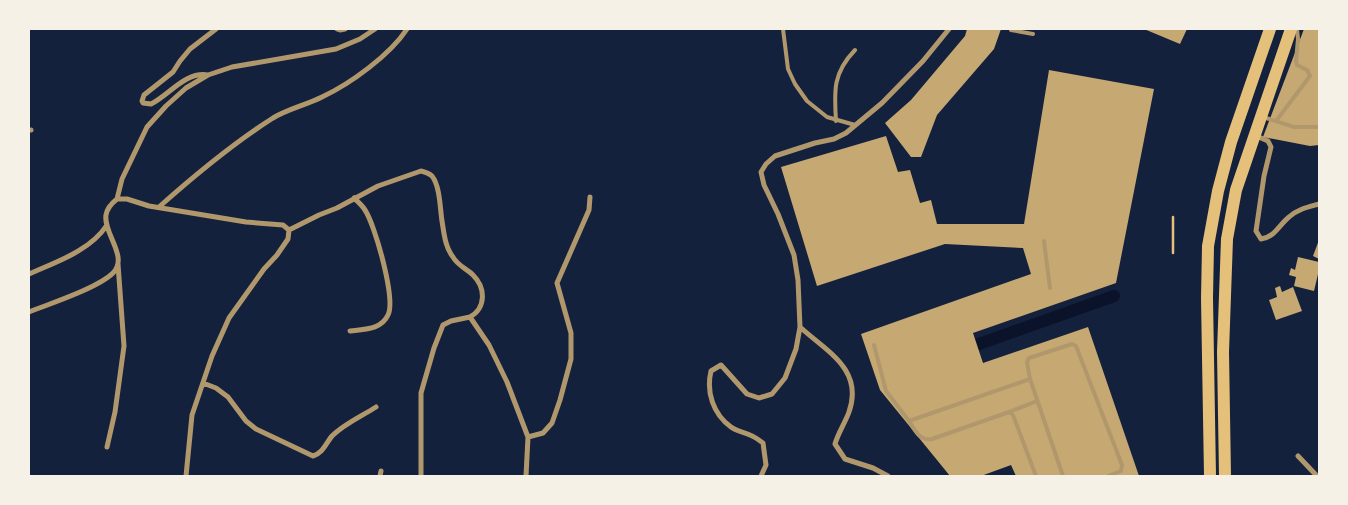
<svg xmlns="http://www.w3.org/2000/svg" width="1348" height="505" font-family="Montserrat,sans-serif">
<style>
.lines{fill:none;stroke-linecap:round;stroke-linejoin:round}
.canal{stroke:#0b132b;stroke-width:12}
.building{fill:#c6a872}
.path{stroke:#e5c07b;stroke-width:2.5}
.service{stroke:#b1986c;stroke-width:4}
.minor{stroke:#b1986c;stroke-width:5}
.primary{stroke:#e5c07b;stroke-width:12}
</style>
<rect width="100%" height="100%" fill="#14213d"/>
<g class="lines">
<path class="canal" d="M 979,344 L 1114,296"/>
</g>
<path class="building" d="M 967,29 L 1001,29 L 994,49 L 937,115 L 921,157 L 911,157 L 885,123 L 911,100 L 965,36 Z
M 1144,29 L 1187,29 L 1180,44 Z
M 1304,29 L 1319,29 L 1319,145 L 1310,146 L 1263,137 Z
M 1049,70 L 1154,89 L 1116,283 L 973,333 L 983,363 L 1088,327 L 1139,476 L 1016,476 L 1011,465 L 981,476 L 950,476 L 880,390 L 861,334 L 1031,274 L 1023,248 L 945,244 L 817,286 L 781,167 L 886,136 L 898,172 L 910,170 L 920,203 L 931,200 L 937,224 L 1024,224 Z
M 1319,240 L 1319,259 L 1313,256 Z
M 1298,257 L 1319,262 L 1319,270 L 1314,291 L 1294,286 L 1296,277 L 1289,275 L 1291,268 L 1295,270 Z
M 1280,286 L 1282,292 L 1293,287 L 1302,311 L 1276,320 L 1269,300 L 1277,297 L 1275,288 Z"/>
<g class="lines">
<path class="path" d="M 1173,217 L 1173,253"/>
<path class="service" d="M 783,29 L 788,69 L 795,84 L 807,101 L 827,117 L 855,125
M 1011,30 L 1033,34
M 1263,117 L 1294,127 L 1319,127
M 836,121 C 834,90 833,73 855,50
M 1276,121 L 1310,76 L 1307,70 L 1297,65 L 1296,61 L 1298,39 L 1297,29
M 1044,241 L 1050,288
M 874,345 L 886,391 L 909,421 L 1030,379 L 1063,476
M 1030,379 L 1027,362 L 1029,358 L 1072,344 L 1076,346 L 1122,465 L 1121,471 L 1108,476
M 1009,412 L 1037,401
M 909,421 C 915,430 919,441 932,439 L 1009,412 L 1013,415 L 1036,476"/>
<path class="minor" d="M 337,29 L 340,30 L 345,29
M 208,75 C 186,71 169,95 151,104 L 143,103 L 142,101 L 144,95 L 173,72 L 180,61 L 190,49 L 216,29
M 29,130 L 31,130
M 1254,135 L 1268,141 L 1271,147 L 1264,176 L 1256,231 L 1261,239 C 1275,237 1279,225 1289,217 C 1298,209 1308,207 1319,204
M 117,199 L 122,179 L 147,127 L 166,106 L 186,88 L 208,75 L 232,67 L 336,49 L 360,39 L 375,29
M 159,207 C 195,175 232,144 273,118 C 288,109 306,105 322,97 C 350,84 390,55 407,29
M 289,230 L 319,215 L 337,208 L 378,186 L 421,171 C 425,172 429,173 432,176 C 440,186 440,208 442,221 C 444,233 445,247 453,257 C 457,265 467,269 473,275 C 486,288 486,308 470,317
M 29,274 C 56,262 90,251 107,225
M 29,312 C 49,304 98,288 113,273 C 129,257 103,233 106,215 C 107,208 112,203 117,199 L 127,199 L 149,206 L 246,222 L 283,225 L 289,230
M 800,327 C 826,351 864,369 849,412 C 845,423 838,433 835,444 L 845,459 L 873,468 L 888,476
M 350,331 C 364,329 381,330 388,315 C 396,299 375,225 365,210 C 362,205 358,202 354,198
M 203,383 L 216,388 L 228,397 L 246,421 L 256,429 L 313,456 C 323,453 326,443 332,436 C 344,424 362,416 376,407
M 528,437 L 543,433 L 552,423 L 560,400 L 571,359 L 571,333 L 557,283 L 589,210 L 590,197
M 107,447 L 115,412 L 124,346 L 118,264
M 1298,456 L 1317,476
M 186,476 L 192,415 L 212,356 L 229,318 L 264,269 L 277,255 L 288,239 L 289,230
M 380,476 L 381,471
M 421,476 L 421,393 L 434,348 L 443,325 L 451,321 L 470,317 L 489,345 L 507,382 L 528,437 L 526,476
M 761,476 L 766,465 L 763,443 C 759,440 755,437 750,435 C 744,432 736,431 731,427 C 713,414 706,392 711,371 L 721,365 L 747,394 L 759,398 L 772,394 L 785,378 L 796,349 L 800,327 L 798,280 L 794,255 L 778,214 L 764,185 L 761,172 L 766,164 L 775,156 L 815,143 L 834,139 L 846,133 L 882,103 L 923,61 L 949,29"/>
<path class="primary" d="M 1210,476 L 1207,298 L 1208,246 L 1218,191 L 1231,142 L 1270,29
M 1225,476 L 1223,352 L 1227,239 L 1236,190 L 1291,29"/>
</g>
<rect width="1348" height="505" fill="none" stroke="#f6f1e7" stroke-width="60"/>
</svg>
